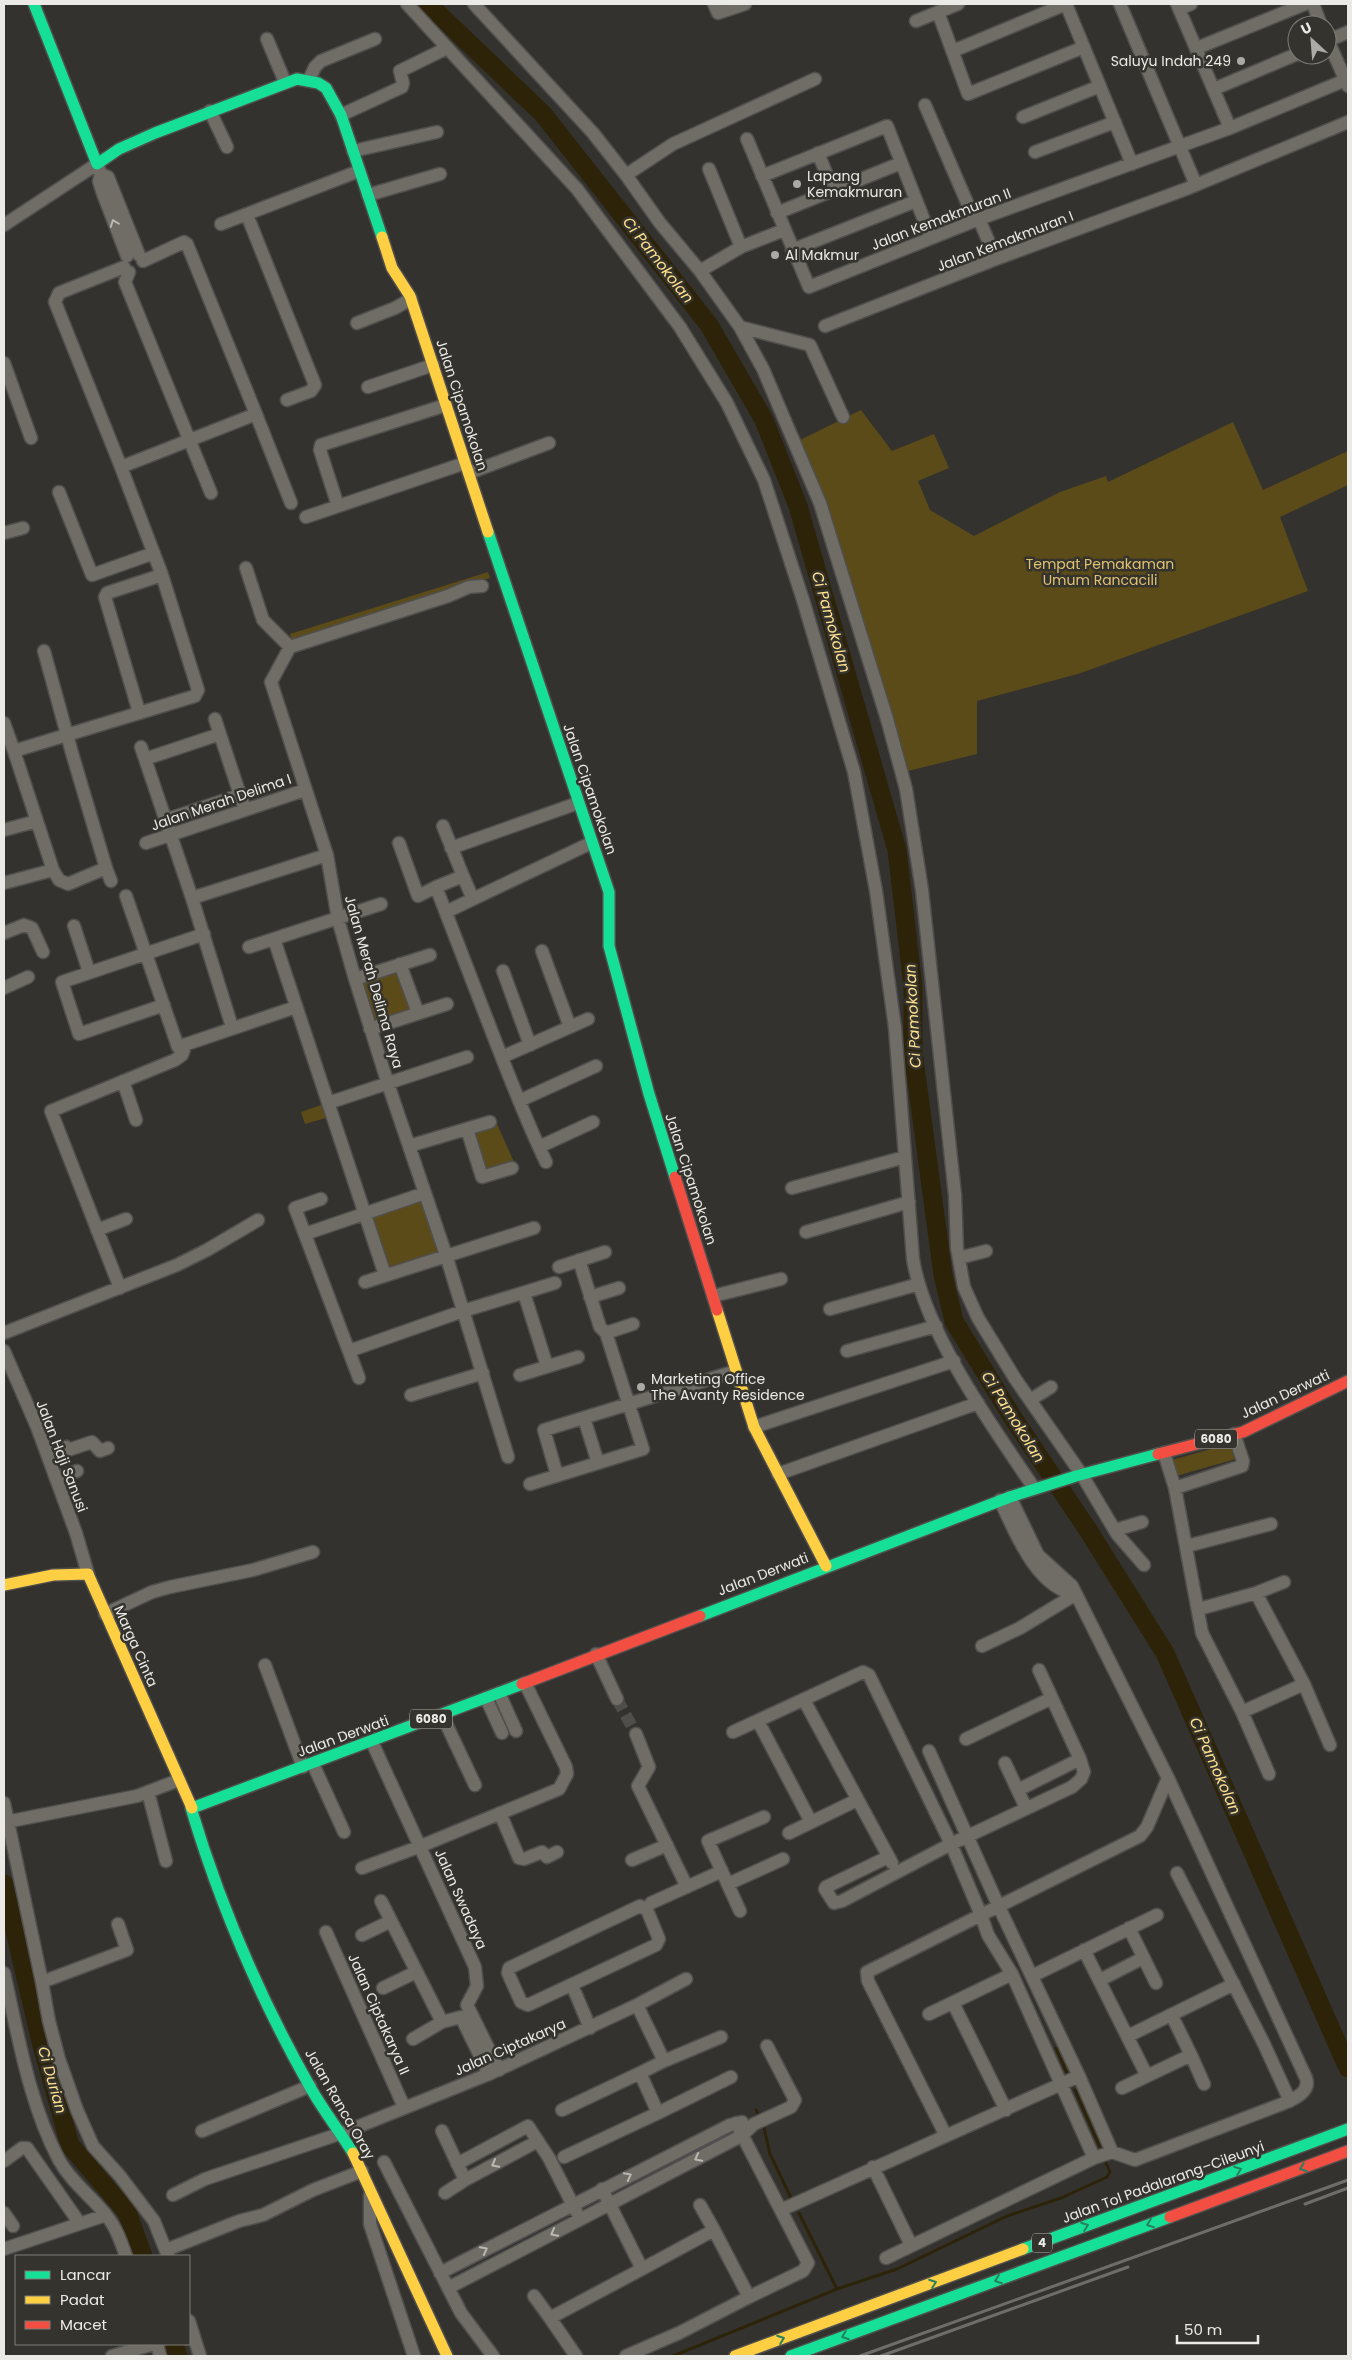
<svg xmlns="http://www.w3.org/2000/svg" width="1352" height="2360" font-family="Poppins,sans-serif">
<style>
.green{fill:#5b4b19}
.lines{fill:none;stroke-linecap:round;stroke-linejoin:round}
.stream{stroke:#2d2308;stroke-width:3}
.river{stroke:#2d2308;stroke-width:19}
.street-tunnel{stroke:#4f4e4a;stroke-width:12;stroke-dasharray:12 6;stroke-linecap:butt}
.street-casing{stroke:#504f4d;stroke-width:15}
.fast-casing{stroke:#504f4d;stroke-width:14}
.slow-casing{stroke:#504f4d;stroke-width:14}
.jam-casing{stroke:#504f4d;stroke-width:14}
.street{stroke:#6f6d65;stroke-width:12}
.fast{stroke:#16e098;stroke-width:11}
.slow{stroke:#ffcf43;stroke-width:11}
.jam{stroke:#f24e42;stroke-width:11}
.rail{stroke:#6e6d68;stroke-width:3}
.oneway{stroke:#b9b8b2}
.oneway2{stroke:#27815d}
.poi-dot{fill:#abaaa6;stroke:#35332d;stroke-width:2}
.labels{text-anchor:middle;stroke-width:5;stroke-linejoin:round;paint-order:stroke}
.shield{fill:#35332d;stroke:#b4b3ae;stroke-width:1}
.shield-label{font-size:12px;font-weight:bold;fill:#ebeae6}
.poi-label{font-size:14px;fill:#ebeae6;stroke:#35332d;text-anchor:start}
.street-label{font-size:14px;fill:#ebeae6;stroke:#35332d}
.park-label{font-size:14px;fill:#e0c26f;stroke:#35332d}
.water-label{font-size:15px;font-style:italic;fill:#ffe08c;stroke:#35332d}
</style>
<rect width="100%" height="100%" fill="#33322f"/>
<path class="green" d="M 861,410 L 892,451 L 934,434 L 949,468 L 918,481 L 930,510 L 974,536 L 1060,492 L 1106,476 L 1108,482 L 1233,422 L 1263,490 L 1348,451 L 1348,485 L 1280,517 L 1308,591 L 1078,674 L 977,701 L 977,754 L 904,772 L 796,442 Z
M 488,572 L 490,578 L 292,641 L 290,634 Z
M 398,968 L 412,1011 L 373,1023 L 359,981 Z
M 324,1104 L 329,1117 L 305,1124 L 301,1112 Z
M 497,1124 L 515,1164 L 485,1174 L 472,1132 Z
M 423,1198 L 442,1254 L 387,1272 L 368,1216 Z
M 1232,1443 L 1236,1459 L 1176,1476 L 1172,1460 Z"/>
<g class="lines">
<path class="stream" d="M 1056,2048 L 1067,2073
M 1075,2090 L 1100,2147
M 756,2110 L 759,2117
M 764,2128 L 770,2154 L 792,2200
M 799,2213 L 837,2289
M 673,2356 L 837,2289 L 897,2269 L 1007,2216 L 1061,2198 L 1107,2177 L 1110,2172 L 1106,2163"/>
<path class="river" d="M 428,4 L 543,114 L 709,325 L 764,420 L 798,506 L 897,850 L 913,987 L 913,1052 L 943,1275 L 954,1321 L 1013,1418 L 1088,1530 L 1165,1653 L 1348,2068
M 4,1884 L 41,2042 L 70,2145 L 127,2212 L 143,2256
M 174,2344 L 178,2356"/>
<path class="street-tunnel" d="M 617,1699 L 636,1734"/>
<defs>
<path id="street" d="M 407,4 L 577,189 L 680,327 L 727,403 L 764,480 L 803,600 L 854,772 L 876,891 L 895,1028 L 913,1259 C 925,1333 992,1426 1034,1488
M 474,4 L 593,133 L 626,175 L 660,223 L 700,271 L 740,327 L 763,369 L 820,503 L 887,719 L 906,789 L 922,890 L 955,1195 L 957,1248 L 964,1287 L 978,1318 L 1016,1380 L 1082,1475 L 1117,1534 L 1144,1565
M 714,4 L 718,13 L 745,4
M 1066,4 L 1132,164
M 1120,4 L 1196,185
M 1177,4 L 1230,128
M 1313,4 L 1321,25
M 1180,9 L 1191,4
M 938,12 L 968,94 L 1084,47
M 916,21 L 958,4
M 1327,38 L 1348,86
M 267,39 L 285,82
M 1327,41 L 1348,32
M 1197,48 L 1305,4
M 953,51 L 1066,4
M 309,80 L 315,67 L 321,61 L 375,39
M 1214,89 L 1297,54
M 925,105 L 975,221
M 210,111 L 227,147
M 341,115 L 402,87 L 403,83 L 400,71 L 447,48
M 1023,117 L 1100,86
M 747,139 L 809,287 L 979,219 L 1230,128 L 1348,79
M 353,151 L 437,132
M 1035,152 L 1115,122
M 818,153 L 833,190
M 709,169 L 741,247
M 101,174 L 108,177 L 139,255
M 626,175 L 673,144 L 815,79
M 762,176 L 887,126 L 931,238
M 368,195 L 440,174
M 777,213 L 901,163
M 247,215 L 315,385 L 311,391 L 287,400
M 979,219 L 996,259
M 221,224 L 359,171
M 4,225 L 97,164 L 101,174 L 99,181 L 102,191 L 127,256
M 792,250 L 916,201
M 143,261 L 184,242 L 187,244 L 256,414
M 700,271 L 741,247 L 784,230
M 129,272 L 125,282 L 211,493
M 357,323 L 395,308 L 411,299
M 825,326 L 996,259 L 1186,189 L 1348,122
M 740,327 L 810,345 L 843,417
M 4,363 L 31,438
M 368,387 L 433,365
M 121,467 L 55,302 L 59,293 L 124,267
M 469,473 L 549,443
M 59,492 L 92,575 L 154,553
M 338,506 L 320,450 L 321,445 L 446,405
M 306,517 L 465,463
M 4,533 L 23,528
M 246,568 L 263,620 L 290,647
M 482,586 L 469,587 L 448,596 L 290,647 L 271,682 L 327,855 L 338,919 L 355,979 L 388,1084 L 446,1255 L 508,1457
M 44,651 L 72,753 L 106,868 L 68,884 L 59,880 L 53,870 L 14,751 C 74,733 134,714 195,696 L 198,690 L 162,575 L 121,467 L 256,414 L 291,503
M 139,712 L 105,597 L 107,593 L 162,575
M 215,719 L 245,810
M 4,723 L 14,751
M 141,747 L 192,898 L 232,1027
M 145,759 L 220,734
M 165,820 L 240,795
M 443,826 L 463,876
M 4,830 L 37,821
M 146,843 L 305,790
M 399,843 L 418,896 L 436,887
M 451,848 L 578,803
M 106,868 L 111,881
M 4,883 L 53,870
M 126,896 L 178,1047 L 296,1007
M 192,898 L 327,855
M 473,899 L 591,843
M 446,912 L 473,899 L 463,876 L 436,887 C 456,938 475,989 495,1040 C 511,1081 527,1123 546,1162
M 74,926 L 89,972
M 4,933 L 24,925 L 32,928 L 43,952
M 274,939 L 385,1275
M 249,947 L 381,904
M 542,951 L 570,1027
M 400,964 L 418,1013
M 503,971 L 530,1045
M 355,979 L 430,955
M 4,988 L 28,977
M 164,1005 L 79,1034 L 62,982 L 204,934
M 370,1029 L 447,1004
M 502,1057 L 588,1019
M 123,1081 L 136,1120
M 519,1101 L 596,1066
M 328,1103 L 467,1057
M 467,1129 L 482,1177 L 512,1168
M 409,1146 L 490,1122
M 539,1147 L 593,1122
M 792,1188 L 905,1157
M 321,1199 L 295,1208 L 359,1378
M 97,1230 L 126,1219
M 806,1232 L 909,1202
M 305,1234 L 425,1193
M 959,1258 L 986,1251
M 559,1267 L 605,1252
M 365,1282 L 534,1228
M 120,1288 L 51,1111 L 175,1060 L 182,1055 L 186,1044
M 524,1293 L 547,1366
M 713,1296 L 781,1279
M 590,1297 L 619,1288
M 830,1309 L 919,1284
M 4,1333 L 177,1265 L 207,1250 L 258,1220
M 606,1333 L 633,1324
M 4,1351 L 37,1427 L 76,1533 L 88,1574
M 349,1351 L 463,1311 L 555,1283
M 847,1351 L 936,1326
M 520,1375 L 578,1357
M 411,1395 L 483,1373
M 1030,1400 L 1051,1387
M 584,1418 L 598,1463
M 754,1427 L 954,1361
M 1164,1453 L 1175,1488 L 1202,1633 L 1242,1712 L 1269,1774
M 47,1454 L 66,1447 L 68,1450 L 92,1442 L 100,1451 L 108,1448
M 778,1474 L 978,1403
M 557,1475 L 544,1430 L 736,1371
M 56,1479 L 77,1471
M 530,1484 L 643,1449 L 606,1333 L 600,1327 L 579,1260
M 1175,1488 L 1242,1466 L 1243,1461 L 1234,1434
M 1000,1500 C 1015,1532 1037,1589 1076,1594
M 1115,1530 L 1142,1522
M 1187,1546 L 1271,1524
M 1199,1609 L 1256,1593 L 1284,1582
M 105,1614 L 152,1592 L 170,1587 L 253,1570 L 313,1552
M 982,1646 L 1020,1628 L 1076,1594
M 596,1654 L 617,1699
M 265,1665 L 303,1767
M 1304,1684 L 1330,1745
M 499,1693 L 516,1731
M 486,1698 L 502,1733
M 804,1700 L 892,1863
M 1242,1712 L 1304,1684 L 1256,1593
M 442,1715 L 475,1785
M 758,1721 L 811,1822
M 733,1732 L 863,1672 L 869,1675 L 951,1844 L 981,1915 L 867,1972 L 868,1981 L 946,2136
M 636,1734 L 649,1767 L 638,1786 L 687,1887
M 966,1739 L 1052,1698
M 372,1742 L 475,1967 L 477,1986 L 467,2005 L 499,2070
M 929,1751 L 999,1907 L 1079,2076 L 1112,2152
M 1005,1763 L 1026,1808
M 313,1764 L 344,1832
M 1018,1790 L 1080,1759 L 1039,1670
M 148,1792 L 166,1861
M 4,1803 L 42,1982 L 49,2021 L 59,2059 L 77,2110 L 93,2146 L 120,2176 L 154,2221 L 168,2256
M 500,1813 L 519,1858 L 524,1859 L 542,1852 L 547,1857 L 557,1852
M 6,1822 L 137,1796 L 179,1780
M 789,1833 L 857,1800
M 888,1857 L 826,1887 L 825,1889 L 834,1903 L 842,1901 L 951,1844 L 1072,1787 L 1081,1779 L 1084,1772 L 1080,1759
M 632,1860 L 667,1845
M 362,1868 L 421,1846 L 559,1789 L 567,1774 L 566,1767 L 525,1683
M 1177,1873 L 1264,2044 L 1290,2101
M 728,1884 L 783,1859
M 381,1901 L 442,2022
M 651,1903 L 722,1871
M 640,1906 L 647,1910 L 659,1939 L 656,1945 L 528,2005 L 521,2002 L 508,1973 L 509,1968 Z
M 740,1911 L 708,1841 L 764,1817
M 1129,1928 L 1156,1983
M 326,1932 L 404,2107
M 362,1935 L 391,1921
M 1084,1950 L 1147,2076 L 1122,2088
M 4,1973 C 18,2035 29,2103 59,2160 C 71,2182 91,2196 106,2215 C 116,2227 121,2242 126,2256
M 1032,1976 L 1157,1915
M 1100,1980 L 1143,1958
M 42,1982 L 127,1950 L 118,1924
M 572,1985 L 590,2028
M 383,1988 L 416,1972
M 953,2003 L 1006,2110
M 637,2005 L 664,2061 L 721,2037
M 929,2014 L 1012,1974
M 1128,2036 L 1234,1984
M 413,2039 L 442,2022 L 461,2017 L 489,2074
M 1191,2055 L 1204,2084
M 664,2061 L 640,2073 L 658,2113 L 731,2077
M 1147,2076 L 1191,2055 L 1172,2016
M 562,2110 L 640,2073
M 202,2131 L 310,2086
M 442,2131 L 465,2180 L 538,2141
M 564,2157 L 658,2113
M 1094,2158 L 1012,1974 L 988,1935 L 981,1915 L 1140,1836 L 1147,1827 L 1168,1778
M 4,2161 L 22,2148 L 27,2148 L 76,2218
M 384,2162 L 461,2313 L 493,2356
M 457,2164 L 528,2126 L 549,2158 L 576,2211
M 873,2167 L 911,2245
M 602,2189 L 642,2269 L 714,2230 L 749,2297 L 803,2271 L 808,2263 L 736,2123
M 445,2193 L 465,2180
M 173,2195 L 205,2179 L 342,2133 L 489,2074 L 637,2005 L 686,1979
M 370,2195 L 370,2224 L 414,2356
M 700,2205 L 714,2230
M 781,2210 L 1079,2076
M 4,2213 L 13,2226
M 4,2249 L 106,2215
M 166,2250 L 239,2221 L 263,2215 L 313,2190 L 362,2171
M 886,2258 L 1094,2158 L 1112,2152 L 1135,2160 L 1282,2104 C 1294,2099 1311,2092 1306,2078 L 1168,1778 L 1072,1586 L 1038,1555 L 1010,1497
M 440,2273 L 730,2125 L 742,2122
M 448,2288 L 741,2136 L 754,2124 L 791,2107 L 795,2100 L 767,2046
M 534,2296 L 550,2318
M 189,2321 L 200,2356
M 157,2344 L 160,2356
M 112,2356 L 154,2344
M 576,2356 L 550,2318 L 642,2269
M 626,2356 L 679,2333 L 749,2297"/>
<path id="fast" d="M 34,4 L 97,164 L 119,149 L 155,133 L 297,79 L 318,83 L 326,88 L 341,115 L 382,237
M 488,532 L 609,892 L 609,946 L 649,1094 L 675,1177
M 700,1616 L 1010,1497 L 1076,1476 L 1158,1454
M 191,1808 C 220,1905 260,1998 309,2085 C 322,2109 339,2130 353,2153
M 192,1808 L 522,1684
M 1023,2249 L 1348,2129
M 791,2356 L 1170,2217"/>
<path id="slow" d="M 382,237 L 392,268 L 410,296 L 488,532
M 717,1310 L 754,1427 L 826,1566
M 4,1585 L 53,1575 L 88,1574 L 192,1808
M 353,2153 L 447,2356
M 735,2356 L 1023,2249"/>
<path id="jam" d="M 675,1177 L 717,1310
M 1158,1454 L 1243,1432 L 1348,1381
M 522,1684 L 700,1616
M 1170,2217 L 1348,2151"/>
</defs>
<use href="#street" class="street-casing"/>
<use href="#fast" class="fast-casing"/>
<use href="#slow" class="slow-casing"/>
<use href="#jam" class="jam-casing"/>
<use href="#street" class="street"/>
<use href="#fast" class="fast"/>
<use href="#slow" class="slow"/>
<use href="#jam" class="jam"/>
<path class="rail" d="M 1305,2204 L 1348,2188
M 860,2356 L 1348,2180
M 881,2356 L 1128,2267"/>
</g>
<defs><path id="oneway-chevron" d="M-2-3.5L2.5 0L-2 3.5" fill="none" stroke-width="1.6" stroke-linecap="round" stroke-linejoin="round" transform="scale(1.25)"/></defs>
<g class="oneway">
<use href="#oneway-chevron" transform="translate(114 223) rotate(-111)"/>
<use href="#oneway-chevron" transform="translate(698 2158) rotate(152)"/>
<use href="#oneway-chevron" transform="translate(495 2164) rotate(152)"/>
<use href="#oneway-chevron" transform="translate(628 2176) rotate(-27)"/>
<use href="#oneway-chevron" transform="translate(554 2233) rotate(152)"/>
<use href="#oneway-chevron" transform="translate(484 2250) rotate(-27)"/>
</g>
<g class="oneway2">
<use href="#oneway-chevron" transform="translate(1303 2168) rotate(160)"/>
<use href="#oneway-chevron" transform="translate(1238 2170) rotate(-20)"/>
<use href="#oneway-chevron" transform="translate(1150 2224) rotate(160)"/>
<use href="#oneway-chevron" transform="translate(1085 2226) rotate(-20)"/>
<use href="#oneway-chevron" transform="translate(998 2280) rotate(160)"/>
<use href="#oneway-chevron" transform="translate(933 2283) rotate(-20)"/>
<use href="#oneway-chevron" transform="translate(845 2336) rotate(160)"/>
<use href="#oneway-chevron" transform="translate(781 2339) rotate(-20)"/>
</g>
<g class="poi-dot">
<circle cx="1241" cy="61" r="5"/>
<circle cx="797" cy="184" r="5"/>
<circle cx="775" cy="255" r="5"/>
<circle cx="641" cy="1387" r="5"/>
</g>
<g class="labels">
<g class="shield">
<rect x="1195" y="1429.5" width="42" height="19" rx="4"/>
<rect x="410" y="1709.5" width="42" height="19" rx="4"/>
<rect x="1032" y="2233.5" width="20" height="19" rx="4"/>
</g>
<g class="shield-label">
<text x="1216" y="1443">6080</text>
<text x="431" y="1723">6080</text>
<text x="1042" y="2247">4</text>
</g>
<g class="poi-label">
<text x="1231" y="66" text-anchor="end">Saluyu Indah 249</text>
<text x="807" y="181">Lapang<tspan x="807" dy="16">Kemakmuran</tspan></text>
<text x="785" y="260">Al Makmur</text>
<text x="651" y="1384">Marketing Office<tspan x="651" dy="16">The Avanty Residence</tspan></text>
</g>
<g class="street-label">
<text transform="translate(941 219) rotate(-21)" y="5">Jalan Kemakmuran II</text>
<text transform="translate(1005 241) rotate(-21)" y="5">Jalan Kemakmuran I</text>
<text transform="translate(462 405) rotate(72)" y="5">Jalan Cipamokolan</text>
<text transform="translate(590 789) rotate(71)" y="5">Jalan Cipamokolan</text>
<text transform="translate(221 802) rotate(-19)" y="5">Jalan Merah Delima I</text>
<text transform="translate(374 982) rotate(74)" y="5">Jalan Merah Delima Raya</text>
<text transform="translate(691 1179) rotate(72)" y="5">Jalan Cipamokolan</text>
<text transform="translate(1285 1394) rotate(-25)" y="5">Jalan Derwati</text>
<text transform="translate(62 1456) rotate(69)" y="5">Jalan Haji Sanusi</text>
<text transform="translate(763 1574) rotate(-21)" y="5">Jalan Derwati</text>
<text transform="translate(136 1646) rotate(66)" y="5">Marga Cinta</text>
<text transform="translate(343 1736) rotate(-20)" y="5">Jalan Derwati</text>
<text transform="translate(461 1899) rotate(66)" y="5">Jalan Swadaya</text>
<text transform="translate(379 2014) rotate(66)" y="5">Jalan Ciptakarya II</text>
<text transform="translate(510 2047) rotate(-24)" y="5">Jalan Ciptakarya</text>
<text transform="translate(340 2104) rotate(60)" y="5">Jalan Ranca Oray</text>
<text transform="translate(1163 2182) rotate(-20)" y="5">Jalan Tol Padalarang–Cileunyi</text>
</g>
<g class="park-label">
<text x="1100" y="569">Tempat Pemakaman<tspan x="1100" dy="16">Umum Rancacili</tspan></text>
</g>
<g class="water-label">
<text transform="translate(658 260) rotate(52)" y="5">Ci Pamokolan</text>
<text transform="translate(831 622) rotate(74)" y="5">Ci Pamokolan</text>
<text transform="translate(913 1016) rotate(-93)" y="5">Ci Pamokolan</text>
<text transform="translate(1013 1417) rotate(58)" y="5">Ci Pamokolan</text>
<text transform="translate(1215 1766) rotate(66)" y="5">Ci Pamokolan</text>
<text transform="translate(52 2080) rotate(74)" y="5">Ci Durian</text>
</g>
</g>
<rect width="1352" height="2360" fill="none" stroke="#ebeae6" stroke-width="10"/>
<rect x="15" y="2255" width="175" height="90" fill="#35332d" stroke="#7e7c77"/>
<rect x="25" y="2271" width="25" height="8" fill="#16e098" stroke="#7e7c77"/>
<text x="60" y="2280" font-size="15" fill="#ebeae6">Lancar</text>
<rect x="25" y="2296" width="25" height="8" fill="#ffcf43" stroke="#7e7c77"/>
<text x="60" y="2305" font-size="15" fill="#ebeae6">Padat</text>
<rect x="25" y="2321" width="25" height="8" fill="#f24e42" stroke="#7e7c77"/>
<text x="60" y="2330" font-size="15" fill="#ebeae6">Macet</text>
<g transform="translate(1312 40) rotate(334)"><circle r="24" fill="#35332d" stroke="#7e7c77"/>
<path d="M0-4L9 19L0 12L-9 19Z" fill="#abaaa6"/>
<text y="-8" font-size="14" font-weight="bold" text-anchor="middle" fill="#ebeae6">U</text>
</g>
<path d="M1177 2335v8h81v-8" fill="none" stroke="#ebeae6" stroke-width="2.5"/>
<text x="1184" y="2335" font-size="15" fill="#ebeae6" stroke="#35332d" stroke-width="4" paint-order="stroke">50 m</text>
</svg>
